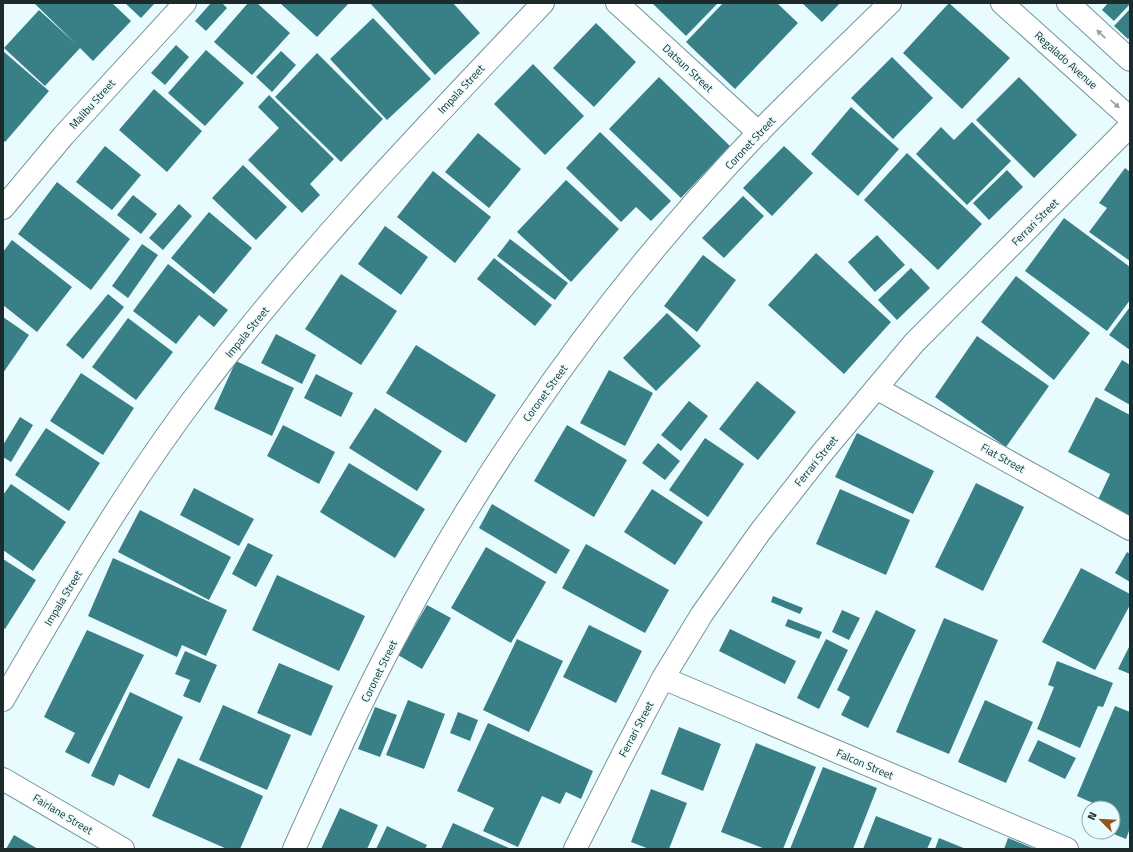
<svg xmlns="http://www.w3.org/2000/svg" width="1133" height="852" font-family="'Titillium Web',sans-serif">
<style>
.building{fill:#397f86}
.lines{fill:none;stroke-linecap:round;stroke-linejoin:round}
.minor-casing{stroke:#749598;stroke-width:24}
.tertiary-casing{stroke:#749598;stroke-width:24}
.secondary-casing{stroke:#749598;stroke-width:24}
.minor{stroke:#fff;stroke-width:22}
.tertiary{stroke:#fff;stroke-width:22}
.secondary{stroke:#fff;stroke-width:22}
.oneway{fill:#999fa0}
.labels{text-anchor:middle;stroke-width:3;stroke-linejoin:round;paint-order:stroke}
.street-label{font-size:11px;fill:#1d2a2b;stroke:#e8fcff}
</style>
<rect width="100%" height="100%" fill="#e8fcff"/>
<path class="building" d="M 34,3 L 112,3 L 131,21 L 93,61 L 80,48 L 45,86 L 4,48 L 39,10 L 76,44 Z
M 125,3 L 155,3 L 141,18 Z
M 211,3 L 222,3 L 227,8 L 206,31 L 195,21 Z
M 248,3 L 257,3 L 290,33 L 252,75 L 214,42 Z
M 280,3 L 349,3 L 317,37 Z
M 370,3 L 453,3 L 480,33 L 435,75 Z
M 652,3 L 718,3 L 686,36 Z
M 723,3 L 777,3 L 798,23 L 735,89 L 686,42 Z
M 802,3 L 840,3 L 822,22 Z
M 949,3 L 1010,58 L 962,109 L 903,53 Z
M 1108,3 L 1129,3 L 1130,4 L 1114,21 L 1102,10 Z
M 1130,9 L 1130,37 L 1128,39 L 1114,26 Z
M 373,18 L 431,79 L 387,120 L 330,59 Z
M 596,23 L 636,62 L 594,107 L 553,68 Z
M 176,45 L 189,57 L 165,85 L 151,73 Z
M 206,50 L 244,83 L 205,126 L 168,93 Z
M 3,51 L 49,91 L 5,142 L 3,140 Z
M 281,51 L 296,65 L 272,92 L 256,77 Z
M 317,53 L 383,119 L 341,162 L 275,97 Z
M 892,57 L 933,98 L 893,139 L 851,98 Z
M 533,64 L 584,116 L 545,155 L 494,104 Z
M 659,77 L 730,146 L 681,198 L 609,129 Z
M 1019,77 L 1077,135 L 1034,178 L 976,120 Z
M 154,89 L 202,131 L 167,172 L 119,130 Z
M 269,95 L 334,159 L 310,184 L 320,195 L 302,213 L 248,160 L 279,128 L 258,107 Z
M 851,107 L 899,149 L 858,196 L 811,154 Z
M 972,122 L 1011,161 L 967,205 L 916,154 L 941,127 L 954,140 Z
M 600,132 L 671,201 L 651,221 L 636,207 L 621,222 L 566,168 Z
M 478,133 L 521,169 L 489,208 L 445,172 Z
M 105,146 L 141,175 L 112,210 L 76,182 Z
M 784,146 L 813,173 L 772,216 L 743,188 Z
M 907,153 L 982,224 L 938,270 L 864,200 Z
M 243,165 L 287,207 L 256,240 L 212,198 Z
M 1125,168 L 1130,172 L 1130,261 L 1089,232 L 1107,208 L 1099,203 Z
M 1007,170 L 1023,187 L 989,220 L 973,203 Z
M 433,171 L 491,217 L 455,263 L 397,217 Z
M 566,180 L 619,229 L 571,282 L 517,232 Z
M 57,182 L 130,239 L 91,290 L 18,234 Z
M 133,195 L 157,214 L 141,234 L 117,215 Z
M 743,196 L 764,216 L 724,258 L 702,238 Z
M 179,204 L 192,216 L 163,250 L 149,238 Z
M 209,212 L 252,248 L 214,294 L 171,258 Z
M 1064,218 L 1130,267 L 1130,300 L 1107,331 L 1025,271 Z
M 385,226 L 428,257 L 401,295 L 358,264 Z
M 877,235 L 905,265 L 875,292 L 848,262 Z
M 510,239 L 568,283 L 555,300 L 497,256 Z
M 12,240 L 72,287 L 37,332 L 3,305 L 3,252 Z
M 142,244 L 158,255 L 128,298 L 112,286 Z
M 816,253 L 891,322 L 844,374 L 768,305 Z
M 703,255 L 736,280 L 697,332 L 664,306 Z
M 494,258 L 552,305 L 535,326 L 477,279 Z
M 168,264 L 228,310 L 214,327 L 199,315 L 176,344 L 133,311 Z
M 911,268 L 930,288 L 897,320 L 878,300 Z
M 341,274 L 397,311 L 361,365 L 305,329 Z
M 1016,276 L 1090,333 L 1054,380 L 981,322 Z
M 108,294 L 124,307 L 83,359 L 66,345 Z
M 1130,307 L 1130,350 L 1109,335 Z
M 667,313 L 701,346 L 656,391 L 623,358 Z
M 3,317 L 29,335 L 3,373 Z
M 128,318 L 173,352 L 136,400 L 92,367 Z
M 276,334 L 316,355 L 302,384 L 261,363 Z
M 977,336 L 1049,386 L 1006,447 L 935,397 Z
M 416,345 L 496,395 L 466,443 L 386,393 Z
M 1122,360 L 1130,365 L 1130,405 L 1104,390 Z
M 236,361 L 294,388 L 272,436 L 214,409 Z
M 609,370 L 653,393 L 625,446 L 580,423 Z
M 81,373 L 134,408 L 103,455 L 50,421 Z
M 316,374 L 353,393 L 341,417 L 304,398 Z
M 757,381 L 796,412 L 758,460 L 719,429 Z
M 1096,397 L 1130,415 L 1130,520 L 1096,504 L 1110,474 L 1068,452 Z
M 689,401 L 708,416 L 681,451 L 661,435 Z
M 375,408 L 442,451 L 417,491 L 349,448 Z
M 20,417 L 33,425 L 11,462 L 3,457 L 3,445 Z
M 283,425 L 335,452 L 319,484 L 267,456 Z
M 567,425 L 627,460 L 594,517 L 534,481 Z
M 46,428 L 100,463 L 69,511 L 15,475 Z
M 857,433 L 934,471 L 913,514 L 835,477 Z
M 705,438 L 744,464 L 708,517 L 669,490 Z
M 658,443 L 680,461 L 665,480 L 642,463 Z
M 349,463 L 425,509 L 395,558 L 320,512 Z
M 976,483 L 1024,507 L 983,591 L 935,567 Z
M 11,484 L 66,522 L 33,571 L 3,550 L 3,495 Z
M 194,488 L 254,519 L 239,546 L 180,515 Z
M 652,489 L 703,522 L 675,565 L 624,532 Z
M 840,489 L 910,520 L 886,575 L 816,544 Z
M 492,504 L 570,550 L 556,574 L 479,528 Z
M 140,510 L 231,557 L 209,600 L 118,552 Z
M 248,543 L 273,555 L 256,587 L 232,574 Z
M 586,544 L 669,590 L 645,633 L 562,588 Z
M 486,547 L 546,582 L 511,643 L 451,608 Z
M 1127,552 L 1130,554 L 1130,582 L 1115,573 Z
M 113,558 L 227,610 L 206,656 L 182,645 L 177,657 L 88,616 Z
M 3,559 L 36,580 L 5,629 L 3,628 Z
M 1081,568 L 1130,594 L 1130,605 L 1095,670 L 1042,642 Z
M 277,575 L 365,616 L 339,671 L 252,630 Z
M 773,596 L 803,608 L 800,614 L 771,602 Z
M 427,605 L 451,618 L 422,669 L 398,655 Z
M 842,610 L 860,618 L 849,640 L 832,632 Z
M 876,610 L 916,630 L 868,728 L 841,715 L 850,697 L 837,690 Z
M 944,618 L 998,640 L 949,754 L 896,732 Z
M 788,619 L 822,632 L 819,639 L 785,626 Z
M 589,625 L 642,651 L 616,703 L 563,677 Z
M 730,629 L 796,661 L 785,684 L 719,651 Z
M 87,630 L 144,655 L 89,764 L 65,752 L 75,733 L 44,717 Z
M 517,639 L 563,661 L 529,732 L 483,710 Z
M 826,639 L 848,650 L 819,709 L 797,698 Z
M 1130,645 L 1130,674 L 1118,669 Z
M 185,651 L 217,665 L 200,703 L 183,696 L 190,680 L 175,674 Z
M 1057,661 L 1113,683 L 1103,707 L 1098,706 L 1080,748 L 1037,729 L 1054,687 L 1048,685 Z
M 279,663 L 333,686 L 311,736 L 257,713 Z
M 130,692 L 183,717 L 149,789 L 119,774 L 114,786 L 91,776 Z
M 408,700 L 445,714 L 424,769 L 386,755 Z
M 985,700 L 1033,722 L 1006,783 L 958,762 Z
M 223,705 L 291,735 L 267,790 L 199,760 Z
M 1115,706 L 1130,712 L 1130,828 L 1126,839 L 1109,832 L 1113,832 L 1113,808 L 1104,808 L 1077,796 Z
M 375,707 L 397,715 L 380,757 L 358,749 Z
M 458,712 L 478,720 L 470,741 L 450,733 Z
M 488,723 L 593,771 L 581,799 L 566,792 L 560,804 L 542,796 L 518,847 L 483,831 L 494,808 L 457,791 Z
M 679,727 L 721,744 L 703,791 L 661,774 Z
M 1038,740 L 1076,758 L 1065,779 L 1028,761 Z
M 756,743 L 816,767 L 783,849 L 765,849 L 721,832 Z
M 178,758 L 263,796 L 240,849 L 227,849 L 152,816 Z
M 823,767 L 877,788 L 853,849 L 790,849 Z
M 651,789 L 687,803 L 669,849 L 649,849 L 631,842 Z
M 340,808 L 378,825 L 367,849 L 321,849 Z
M 876,816 L 932,838 L 927,849 L 863,849 Z
M 453,823 L 511,849 L 441,849 Z
M 387,826 L 427,845 L 425,849 L 376,849 Z
M 14,835 L 38,849 L 6,849 Z
M 939,838 L 966,849 L 935,849 Z
M 1008,838 L 1035,849 L 1004,849 Z"/>
<g class="lines">
<defs>
<path id="minor" d="M 617,3 L 759,133
M 3,208 L 64,135 L 185,3
M 876,388 L 1130,529
M 663,678 L 1067,849
M 3,700 C 64,595 125,489 198,393 C 303,254 423,129 543,3
M 294,849 C 327,776 360,703 398,632 C 436,559 479,488 525,421 C 594,319 674,221 759,132 C 802,88 846,46 890,3
M 575,849 L 624,752 L 663,678 L 702,614 L 760,532 L 822,453 L 914,343 L 1130,126"/>
<path id="tertiary" d="M 3,779 L 123,849"/>
<path id="secondary" d="M 1002,3 L 1130,118
M 1068,3 L 1130,60"/>
</defs>
<use href="#minor" class="minor-casing"/>
<use href="#tertiary" class="tertiary-casing"/>
<use href="#secondary" class="secondary-casing"/>
<use href="#minor" class="minor"/>
<use href="#tertiary" class="tertiary"/>
<use href="#secondary" class="secondary"/>
</g>
<defs><path id="oneway-solid" d="M-6-.8H1V-3.2L6.5 0L1 3.2V.8H-6Z"/></defs>
<g class="oneway">
<use href="#oneway-solid" transform="translate(1101 34) rotate(-137)"/>
<use href="#oneway-solid" transform="translate(1115 104) rotate(42)"/>
</g>
<g class="labels">
<g class="street-label">
<text transform="translate(1066 60) rotate(42)" y="4">Regalado Avenue</text>
<text transform="translate(688 68) rotate(43)" y="4">Datsun Street</text>
<text transform="translate(461 89) rotate(-47)" y="4">Impala Street</text>
<text transform="translate(92 104) rotate(-48)" y="4">Malibu Street</text>
<text transform="translate(750 143) rotate(-47)" y="4">Coronet Street</text>
<text transform="translate(1035 222) rotate(-45)" y="4">Ferrari Street</text>
<text transform="translate(247 332) rotate(-51)" y="4">Impala Street</text>
<text transform="translate(545 393) rotate(-54)" y="4">Coronet Street</text>
<text transform="translate(1003 458) rotate(29)" y="4">Fiat Street</text>
<text transform="translate(816 461) rotate(-51)" y="4">Ferrari Street</text>
<text transform="translate(63 598) rotate(-59)" y="4">Impala Street</text>
<text transform="translate(379 671) rotate(-64)" y="4">Coronet Street</text>
<text transform="translate(636 729) rotate(-62)" y="4">Ferrari Street</text>
<text transform="translate(865 764) rotate(23)" y="4">Falcon Street</text>
<text transform="translate(63 814) rotate(31)" y="4">Fairlane Street</text>
</g>
</g>
<rect width="1133" height="852" fill="none" stroke="#1d2a2b" stroke-width="8"/>
<g transform="translate(1101 820) rotate(294)"><circle r="19" fill="#e8fcff" stroke="#97a8aa"/>
<path d="M0-3L7 15L0 10L-7 15Z" fill="#94561b"/>
<text y="-6" font-size="11" font-weight="bold" text-anchor="middle" fill="#1d2a2b">N</text>
</g>
</svg>
